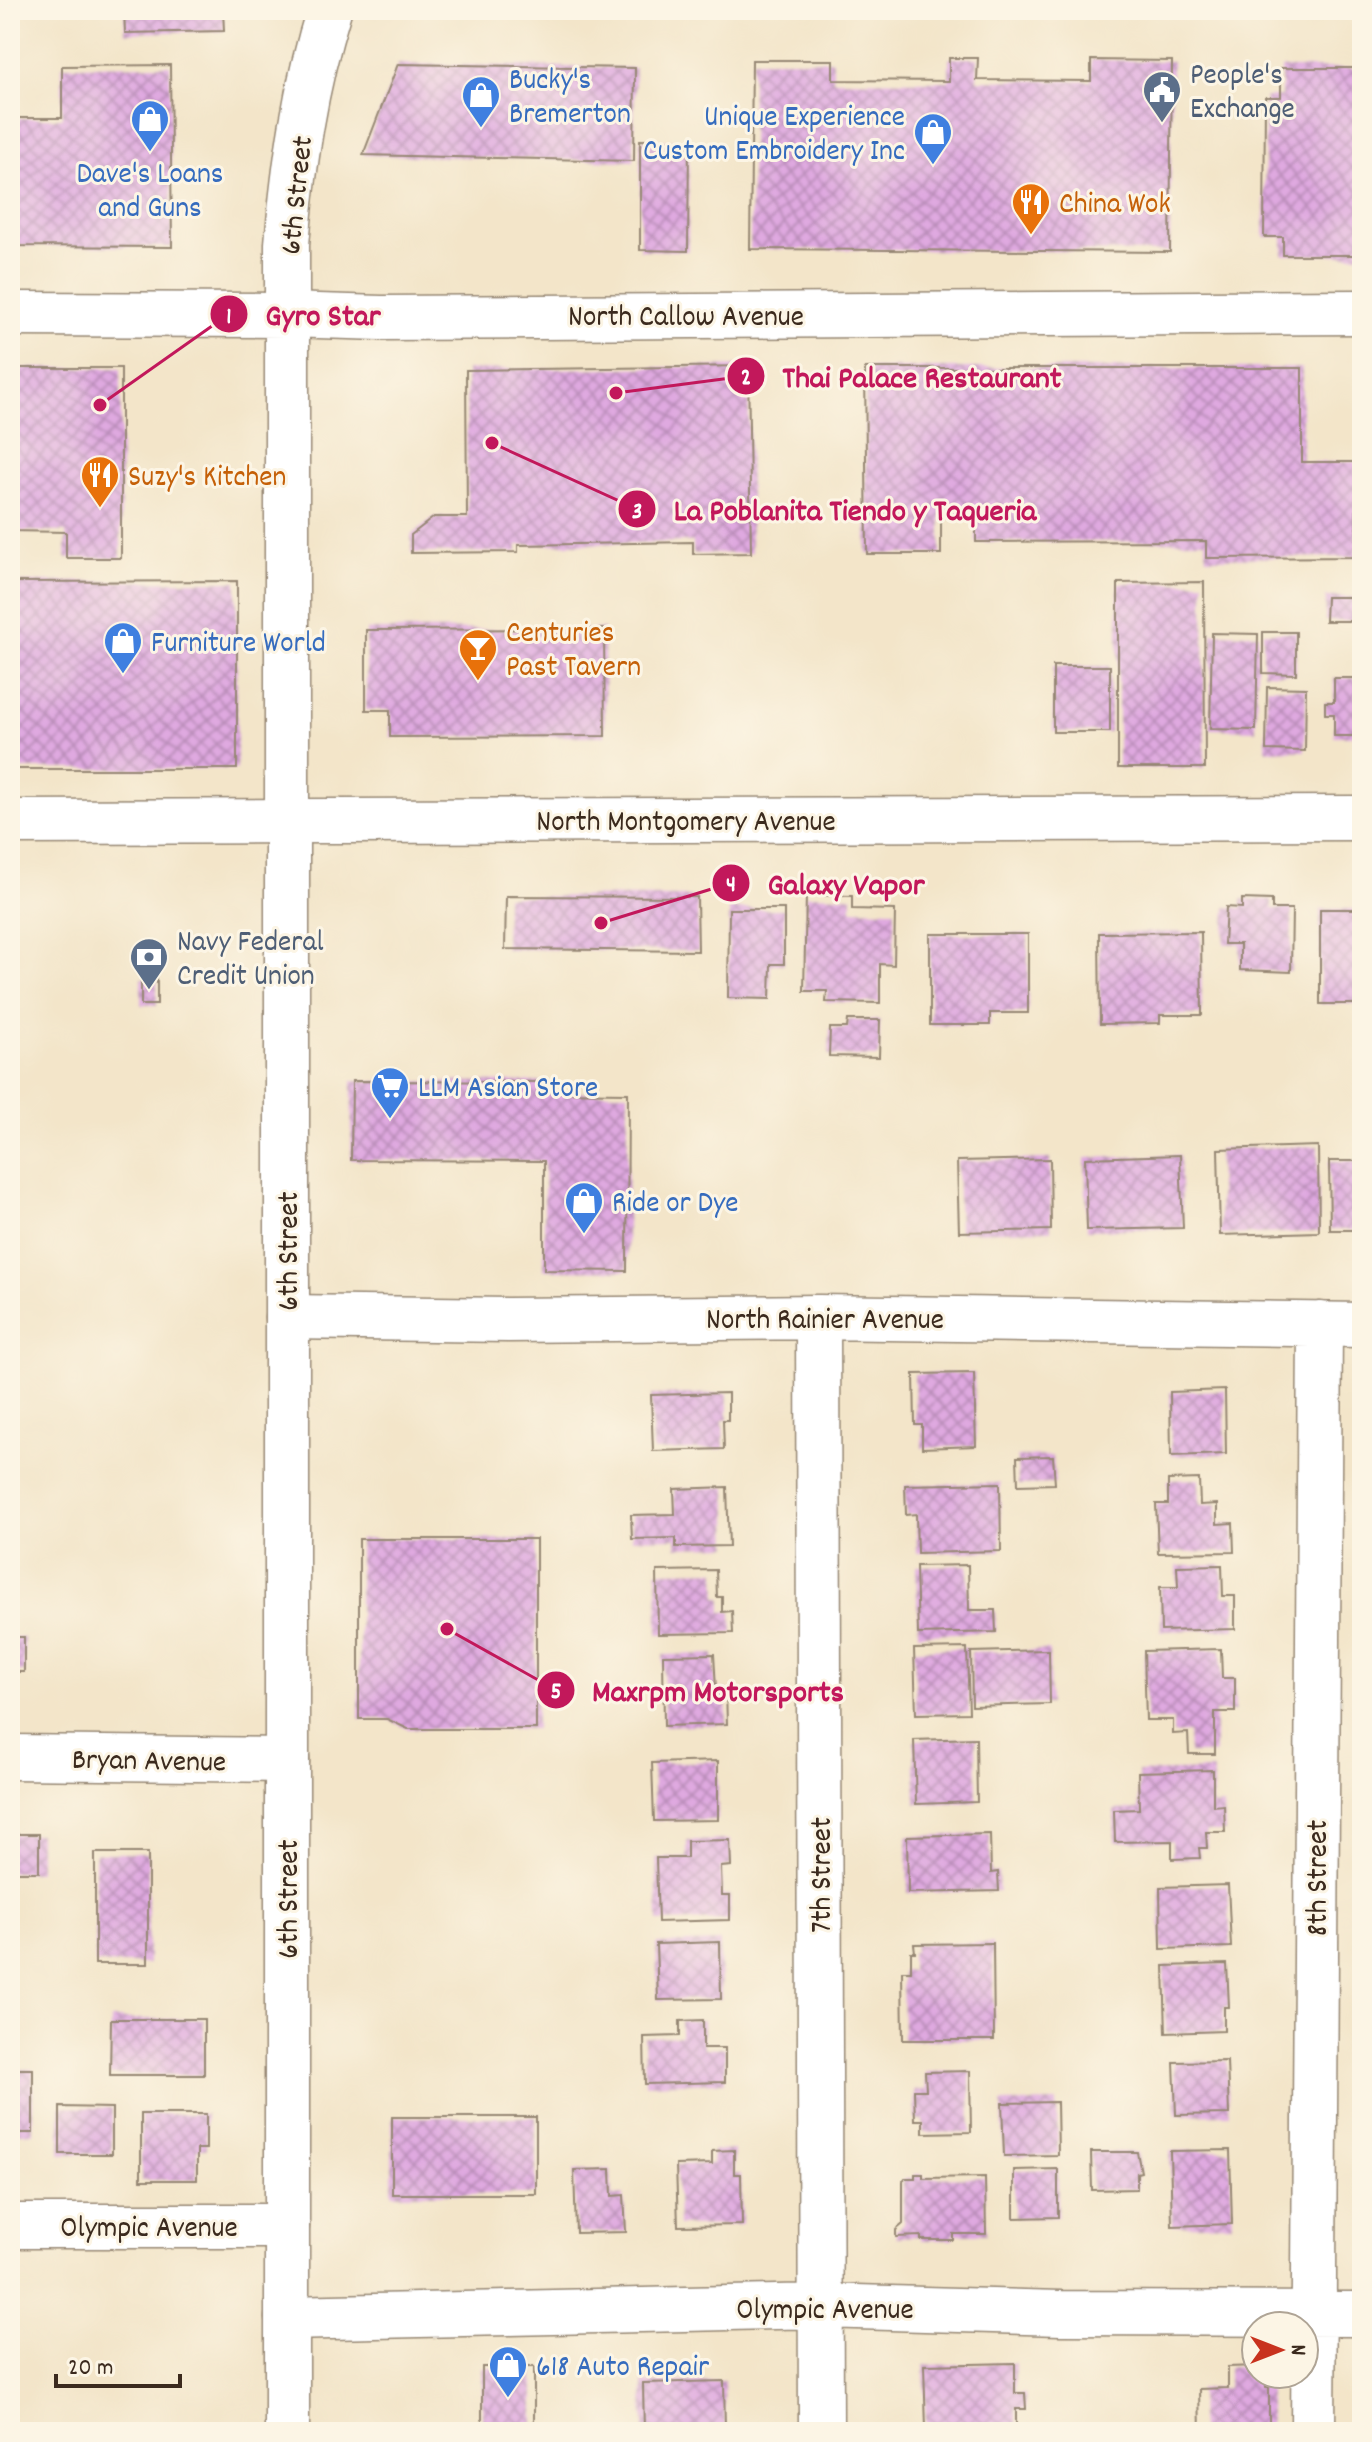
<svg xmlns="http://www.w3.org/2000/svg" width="1372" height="2442" font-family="Dekko,sans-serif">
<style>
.building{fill:url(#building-cross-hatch)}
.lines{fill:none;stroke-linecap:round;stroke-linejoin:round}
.minor-casing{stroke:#978874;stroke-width:47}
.major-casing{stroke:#978874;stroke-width:47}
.minor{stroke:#fff;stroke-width:44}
.major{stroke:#fff;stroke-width:44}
.labels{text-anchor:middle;stroke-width:6;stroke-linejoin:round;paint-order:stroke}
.service-label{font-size:30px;fill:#4e5e75;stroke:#fcf5e5;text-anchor:start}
.shop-label{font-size:30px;fill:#366cbe;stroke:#fcf5e5;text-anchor:start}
.street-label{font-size:30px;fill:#3b2a1e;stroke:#fcf5e5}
.food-label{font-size:30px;fill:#c56008;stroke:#fcf5e5;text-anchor:start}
.leader{fill:none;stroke:#c2185b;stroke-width:3}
.callout-dot{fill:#c2185b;stroke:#fcf5e5;stroke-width:3}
.mark-label{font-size:24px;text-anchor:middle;font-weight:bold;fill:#fff}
.callout-label{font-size:32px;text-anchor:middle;font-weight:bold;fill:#c2185b;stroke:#fcf5e5;stroke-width:6;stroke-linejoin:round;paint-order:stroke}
</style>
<defs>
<pattern id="building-cross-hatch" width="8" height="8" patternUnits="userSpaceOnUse" patternTransform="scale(2)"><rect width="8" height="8" fill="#dfa9e0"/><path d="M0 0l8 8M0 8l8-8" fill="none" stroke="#b68ab5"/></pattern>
</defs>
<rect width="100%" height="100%" fill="#fcf5e5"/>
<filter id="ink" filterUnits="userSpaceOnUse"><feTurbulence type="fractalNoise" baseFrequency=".0125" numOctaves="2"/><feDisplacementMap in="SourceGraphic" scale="16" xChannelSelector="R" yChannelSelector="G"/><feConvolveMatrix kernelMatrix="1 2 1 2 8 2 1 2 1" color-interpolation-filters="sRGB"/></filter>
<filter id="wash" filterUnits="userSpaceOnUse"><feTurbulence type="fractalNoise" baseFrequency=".006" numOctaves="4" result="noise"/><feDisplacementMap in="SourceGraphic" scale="32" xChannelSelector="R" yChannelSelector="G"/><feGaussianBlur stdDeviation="1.8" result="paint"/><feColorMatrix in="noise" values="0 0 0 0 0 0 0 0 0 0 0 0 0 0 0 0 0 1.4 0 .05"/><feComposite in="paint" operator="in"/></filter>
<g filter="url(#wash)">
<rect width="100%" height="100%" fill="#f3e5c9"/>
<g id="blocks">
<path class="building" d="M 124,10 L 223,10 L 224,31 L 125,33 Z
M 949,58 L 978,58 L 977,80 L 1091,81 L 1091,60 L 1172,61 L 1170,252 L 750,249 L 752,60 L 833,60 L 833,80 L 949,81 Z
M 398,64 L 635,68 L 634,161 L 363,155 Z
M 170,65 L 172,247 L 10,246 L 10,118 L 62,118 L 62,66 Z
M 1281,68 L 1362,68 L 1362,255 L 1283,255 L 1283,237 L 1264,237 L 1265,97 L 1281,97 Z
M 640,140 L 689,141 L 688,251 L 640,250 Z
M 748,366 L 751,553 L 693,554 L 693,542 L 518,545 L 518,552 L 411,553 L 411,535 L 434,517 L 467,517 L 466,370 Z
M 10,368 L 121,368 L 121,558 L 66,558 L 66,532 L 10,531 Z
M 865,368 L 1302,368 L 1302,462 L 1356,462 L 1357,557 L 1206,558 L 1206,541 L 976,542 L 976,517 L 941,516 L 941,554 L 867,554 Z
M 237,581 L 237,769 L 10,769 L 10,582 Z
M 1204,582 L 1205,768 L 1118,768 L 1118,583 Z
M 1326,597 L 1362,597 L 1362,621 L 1325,621 Z
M 604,629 L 605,736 L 390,737 L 390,710 L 366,710 L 366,630 Z
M 1263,632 L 1296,632 L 1296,674 L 1263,673 Z
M 1212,633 L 1258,634 L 1256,730 L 1210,729 Z
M 1053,666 L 1110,666 L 1110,732 L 1053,732 Z
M 1334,678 L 1362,678 L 1362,736 L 1334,736 L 1334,714 L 1325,714 L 1325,702 L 1334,702 Z
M 1267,687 L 1306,688 L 1305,751 L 1266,750 Z
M 806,895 L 852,896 L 852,909 L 895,910 L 894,965 L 880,964 L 880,1003 L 826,1002 L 827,991 L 804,991 Z
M 506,896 L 697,897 L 698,951 L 505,949 Z
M 1242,899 L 1272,900 L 1272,909 L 1292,909 L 1291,972 L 1240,970 L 1240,944 L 1224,944 L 1226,907 L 1242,908 Z
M 729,909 L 784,909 L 784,964 L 771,964 L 770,999 L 728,998 Z
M 1320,909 L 1362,909 L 1362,1004 L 1320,1004 Z
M 1201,932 L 1202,1015 L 1160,1015 L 1160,1023 L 1100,1024 L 1099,933 Z
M 930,934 L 1028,934 L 1028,1013 L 990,1013 L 990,1025 L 930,1025 Z
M 141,978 L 157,978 L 157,1005 L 141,1005 Z
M 848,1020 L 880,1020 L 879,1057 L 829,1056 L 830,1028 L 847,1028 Z
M 352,1081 L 546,1082 L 546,1092 L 628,1093 L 627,1271 L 544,1270 L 544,1161 L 351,1160 Z
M 1318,1146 L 1319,1232 L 1220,1235 L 1218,1149 Z
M 1180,1155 L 1183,1228 L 1087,1230 L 1085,1158 Z
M 1050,1159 L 1051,1230 L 959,1232 L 957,1161 Z
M 1329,1161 L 1362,1161 L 1362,1230 L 1330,1230 Z
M 974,1373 L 976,1446 L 922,1448 L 922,1425 L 915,1425 L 914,1374 Z
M 1225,1390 L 1226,1454 L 1171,1456 L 1170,1392 Z
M 728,1393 L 728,1420 L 723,1420 L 724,1449 L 653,1451 L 651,1395 Z
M 1053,1456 L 1055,1484 L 1018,1485 L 1017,1457 Z
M 1199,1479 L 1200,1505 L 1217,1504 L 1217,1524 L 1233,1523 L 1234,1552 L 1158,1553 L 1156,1504 L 1168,1504 L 1168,1480 Z
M 1000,1483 L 1001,1551 L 917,1553 L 916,1514 L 906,1515 L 905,1485 Z
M 727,1487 L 729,1546 L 676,1547 L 676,1538 L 632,1539 L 631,1515 L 675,1514 L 674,1489 Z
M 359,1539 L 536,1539 L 536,1729 L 408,1729 L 387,1719 L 359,1719 Z
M 968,1565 L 969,1610 L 995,1610 L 996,1632 L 918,1634 L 916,1566 Z
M 1222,1565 L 1223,1596 L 1235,1596 L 1235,1629 L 1161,1631 L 1160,1587 L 1178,1587 L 1177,1566 Z
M 716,1570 L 717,1597 L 722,1597 L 722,1612 L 732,1611 L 733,1633 L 658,1634 L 657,1571 Z
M 10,1637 L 24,1637 L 24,1672 L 10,1672 Z
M 967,1648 L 969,1713 L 916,1714 L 914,1649 Z
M 1221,1649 L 1222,1678 L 1235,1678 L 1235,1712 L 1215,1712 L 1215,1754 L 1189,1754 L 1188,1733 L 1173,1734 L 1173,1720 L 1146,1720 L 1144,1651 Z
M 1049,1650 L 1050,1704 L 972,1706 L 971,1652 Z
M 714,1654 L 716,1689 L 726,1689 L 727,1724 L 664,1726 L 663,1655 Z
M 976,1738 L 977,1802 L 916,1804 L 914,1740 Z
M 718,1761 L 718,1820 L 654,1821 L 652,1763 Z
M 1213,1770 L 1213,1806 L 1224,1805 L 1225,1832 L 1206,1832 L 1207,1848 L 1199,1848 L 1200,1858 L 1172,1859 L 1172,1841 L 1115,1842 L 1114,1810 L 1139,1809 L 1138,1772 Z
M 10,1834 L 39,1834 L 39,1872 L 10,1872 Z
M 990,1834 L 991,1873 L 998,1872 L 999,1891 L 908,1893 L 907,1836 Z
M 730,1840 L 731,1866 L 721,1867 L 722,1895 L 730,1895 L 730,1920 L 658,1922 L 656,1858 L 687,1858 L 687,1841 Z
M 95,1853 L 148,1853 L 148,1964 L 95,1964 Z
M 1228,1885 L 1231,1947 L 1161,1949 L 1160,1887 Z
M 720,1942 L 721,1999 L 658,2000 L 656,1944 Z
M 993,1943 L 994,2040 L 903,2040 L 902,1971 L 911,1971 L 911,1952 L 915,1952 L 914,1944 Z
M 1227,1964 L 1229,2007 L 1224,2007 L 1224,2031 L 1166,2033 L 1164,1966 Z
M 111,2019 L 204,2019 L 204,2075 L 110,2075 Z
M 703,2020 L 703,2048 L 725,2048 L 725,2082 L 645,2084 L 644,2037 L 680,2036 L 680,2021 Z
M 1227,2061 L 1229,2114 L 1176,2115 L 1174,2062 Z
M 10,2069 L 33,2069 L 33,2133 L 10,2133 Z
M 970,2071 L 971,2132 L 923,2133 L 923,2120 L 915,2120 L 914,2090 L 926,2090 L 925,2072 Z
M 1057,2102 L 1058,2155 L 1004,2156 L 1002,2103 Z
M 60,2107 L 112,2108 L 112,2154 L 60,2154 Z
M 141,2114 L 206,2114 L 206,2149 L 197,2149 L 197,2180 L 141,2180 Z
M 392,2117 L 536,2117 L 536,2194 L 392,2194 Z
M 734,2150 L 734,2174 L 741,2174 L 742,2225 L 678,2226 L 676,2165 L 712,2164 L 712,2151 Z
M 1230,2150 L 1232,2224 L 1172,2226 L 1170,2151 Z
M 1091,2152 L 1137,2152 L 1141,2172 L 1137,2173 L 1137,2189 L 1092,2190 Z
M 611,2169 L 612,2196 L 624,2195 L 626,2232 L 576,2233 L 574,2170 Z
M 1058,2169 L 1058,2217 L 1014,2218 L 1014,2170 Z
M 915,2174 L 923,2174 L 923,2178 L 985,2177 L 986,2234 L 953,2234 L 953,2240 L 921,2240 L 921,2236 L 896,2237 L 896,2230 L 903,2224 L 903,2181 L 905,2178 L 915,2178 Z
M 1015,2363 L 1015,2393 L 1025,2393 L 1026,2409 L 1016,2409 L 1016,2427 L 926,2429 L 924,2365 Z
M 1256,2366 L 1256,2374 L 1265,2374 L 1266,2387 L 1269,2387 L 1269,2432 L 1200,2432 L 1199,2389 L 1228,2388 L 1228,2367 Z
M 482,2367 L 534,2367 L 534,2432 L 482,2432 Z
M 724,2381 L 725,2428 L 712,2428 L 712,2432 L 644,2432 L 643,2383 Z"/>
</g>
</g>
<g filter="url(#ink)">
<use href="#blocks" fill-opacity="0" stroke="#978874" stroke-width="2"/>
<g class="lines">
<defs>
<path id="minor" d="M 287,315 L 381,318 L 1362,312
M 10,822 L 1362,818
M 287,1317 L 508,1320 L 818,1317 L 1362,1325
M 818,1317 L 821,2432
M 10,1757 L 287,1760
M 10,2226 L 287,2226
M 287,2318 L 822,2306 L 1061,2313 L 1362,2314
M 1313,2432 L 1320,1324"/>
<path id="major" d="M 10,314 L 287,315
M 287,2432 L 287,244 C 294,164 305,86 329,10"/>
</defs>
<use href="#minor" class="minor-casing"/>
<use href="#major" class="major-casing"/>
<use href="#minor" class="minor"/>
<use href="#major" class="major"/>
</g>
</g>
<defs>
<symbol id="civic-pin" viewBox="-11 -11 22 30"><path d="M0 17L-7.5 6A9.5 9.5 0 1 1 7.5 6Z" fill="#5c6f8a" stroke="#fcf5e5"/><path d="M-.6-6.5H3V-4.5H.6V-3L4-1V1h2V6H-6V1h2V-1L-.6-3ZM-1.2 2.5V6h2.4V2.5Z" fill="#fff"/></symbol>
<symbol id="shop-pin" viewBox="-11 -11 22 30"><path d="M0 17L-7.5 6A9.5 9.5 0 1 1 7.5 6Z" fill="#3f7fe0" stroke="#fcf5e5"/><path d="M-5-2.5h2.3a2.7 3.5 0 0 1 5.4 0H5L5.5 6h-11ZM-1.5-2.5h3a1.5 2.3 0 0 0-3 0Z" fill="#fff"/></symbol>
<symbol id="restaurant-pin" viewBox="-11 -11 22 30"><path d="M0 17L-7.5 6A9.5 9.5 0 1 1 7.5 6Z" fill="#e8710a" stroke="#fcf5e5"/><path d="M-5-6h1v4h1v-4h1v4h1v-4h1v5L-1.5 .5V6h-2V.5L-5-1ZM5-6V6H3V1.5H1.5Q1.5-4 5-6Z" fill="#fff"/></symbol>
<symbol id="bar-pin" viewBox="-11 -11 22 30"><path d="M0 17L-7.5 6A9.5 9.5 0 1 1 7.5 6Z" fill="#e8710a" stroke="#fcf5e5"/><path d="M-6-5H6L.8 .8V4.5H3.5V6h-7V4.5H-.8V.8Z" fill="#fff"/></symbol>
<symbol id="bank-pin" viewBox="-11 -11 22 30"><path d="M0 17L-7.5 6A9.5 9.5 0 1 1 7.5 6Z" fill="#5c6f8a" stroke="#fcf5e5"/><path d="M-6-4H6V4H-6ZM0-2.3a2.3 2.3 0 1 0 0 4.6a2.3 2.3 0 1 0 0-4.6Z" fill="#fff"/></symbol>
<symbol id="supermarket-pin" viewBox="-11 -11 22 30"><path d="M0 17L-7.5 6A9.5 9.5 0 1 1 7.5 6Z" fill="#3f7fe0" stroke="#fcf5e5"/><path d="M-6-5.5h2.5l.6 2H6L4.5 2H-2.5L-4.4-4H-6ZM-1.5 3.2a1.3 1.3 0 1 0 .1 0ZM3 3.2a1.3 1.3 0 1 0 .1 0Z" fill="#fff"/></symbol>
</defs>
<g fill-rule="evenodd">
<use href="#civic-pin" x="1140" y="68" width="44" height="60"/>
<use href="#shop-pin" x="459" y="73" width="44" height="60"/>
<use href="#shop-pin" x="128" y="97" width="44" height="60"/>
<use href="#shop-pin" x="911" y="110" width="44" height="60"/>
<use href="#restaurant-pin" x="1009" y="180" width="44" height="60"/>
<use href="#restaurant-pin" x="78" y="453" width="44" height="60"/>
<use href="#shop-pin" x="101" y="619" width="44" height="60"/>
<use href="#bar-pin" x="456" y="626" width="44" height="60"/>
<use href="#bank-pin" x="127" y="935" width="44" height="60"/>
<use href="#supermarket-pin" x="368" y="1064" width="44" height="60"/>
<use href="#shop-pin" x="562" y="1179" width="44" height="60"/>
<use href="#shop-pin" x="486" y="2343" width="44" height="60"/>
</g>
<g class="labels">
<g class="service-label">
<text x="1190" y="83">People's<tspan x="1190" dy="34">Exchange</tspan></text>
<text x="177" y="950">Navy Federal<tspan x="177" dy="34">Credit Union</tspan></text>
</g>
<g class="shop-label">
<text x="509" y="88">Bucky's<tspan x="509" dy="34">Bremerton</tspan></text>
<text x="905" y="125" text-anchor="end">Unique Experience<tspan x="905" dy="34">Custom Embroidery Inc</tspan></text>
<text x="150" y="182" text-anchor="middle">Dave's Loans<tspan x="150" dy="34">and Guns</tspan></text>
<text x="151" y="651">Furniture World</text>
<text x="418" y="1096">LLM Asian Store</text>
<text x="612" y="1211">Ride or Dye</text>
<text x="536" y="2375">618 Auto Repair</text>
</g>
<g class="street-label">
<text transform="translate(295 195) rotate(-84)" y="10">6th Street</text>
<text x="686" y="325">North Callow Avenue</text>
<text x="686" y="830">North Montgomery Avenue</text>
<text transform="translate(287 1251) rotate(-90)" y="10">6th Street</text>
<text x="825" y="1328">North Rainier Avenue</text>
<text transform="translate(149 1759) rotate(1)" y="10">Bryan Avenue</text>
<text transform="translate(820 1875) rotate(-90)" y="10">7th Street</text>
<text transform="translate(1316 1878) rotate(-90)" y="10">8th Street</text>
<text transform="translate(287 1899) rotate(-90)" y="10">6th Street</text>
<text x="149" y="2236">Olympic Avenue</text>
<text x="825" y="2318">Olympic Avenue</text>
</g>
<g class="food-label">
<text x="1059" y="212">China Wok</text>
<text x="128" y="485">Suzy's Kitchen</text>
<text x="506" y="641">Centuries<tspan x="506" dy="34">Past Tavern</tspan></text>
</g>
</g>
<path class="leader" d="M100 405L229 314M616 393L746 376M492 443L637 509M601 923L731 883M447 1629L556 1690"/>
<g class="callout-dot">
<circle cx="100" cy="405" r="8"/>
<circle cx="616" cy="393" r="8"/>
<circle cx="492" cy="443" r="8"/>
<circle cx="601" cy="923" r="8"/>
<circle cx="447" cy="1629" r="8"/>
<circle cx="229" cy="314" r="20"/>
<circle cx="746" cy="376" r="20"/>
<circle cx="637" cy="509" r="20"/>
<circle cx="731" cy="883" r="20"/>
<circle cx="556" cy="1690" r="20"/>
</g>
<g class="mark-label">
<text x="229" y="323">1</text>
<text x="746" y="384">2</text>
<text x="637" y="518">3</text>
<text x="731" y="891">4</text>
<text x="556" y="1698">5</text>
</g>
<g class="callout-label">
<text x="323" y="325">Gyro Star</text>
<text x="922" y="387">Thai Palace Restaurant</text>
<text x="855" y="520">La Poblanita Tiendo y Taqueria</text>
<text x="846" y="894">Galaxy Vapor</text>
<text x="718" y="1701">Maxrpm Motorsports</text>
</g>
<rect width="1372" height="2442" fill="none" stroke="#fcf5e5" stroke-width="40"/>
<g transform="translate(1280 2350) rotate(90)"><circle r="38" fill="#fcf5e5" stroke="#afa495" stroke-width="2"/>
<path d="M0-6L14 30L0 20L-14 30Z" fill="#c8321e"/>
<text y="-12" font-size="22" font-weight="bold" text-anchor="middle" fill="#3b2a1e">N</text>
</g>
<path d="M56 2374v12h124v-12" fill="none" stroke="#3b2a1e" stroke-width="4"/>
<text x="68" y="2374" font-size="24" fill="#3b2a1e" stroke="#fcf5e5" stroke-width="6" paint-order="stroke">20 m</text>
</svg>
